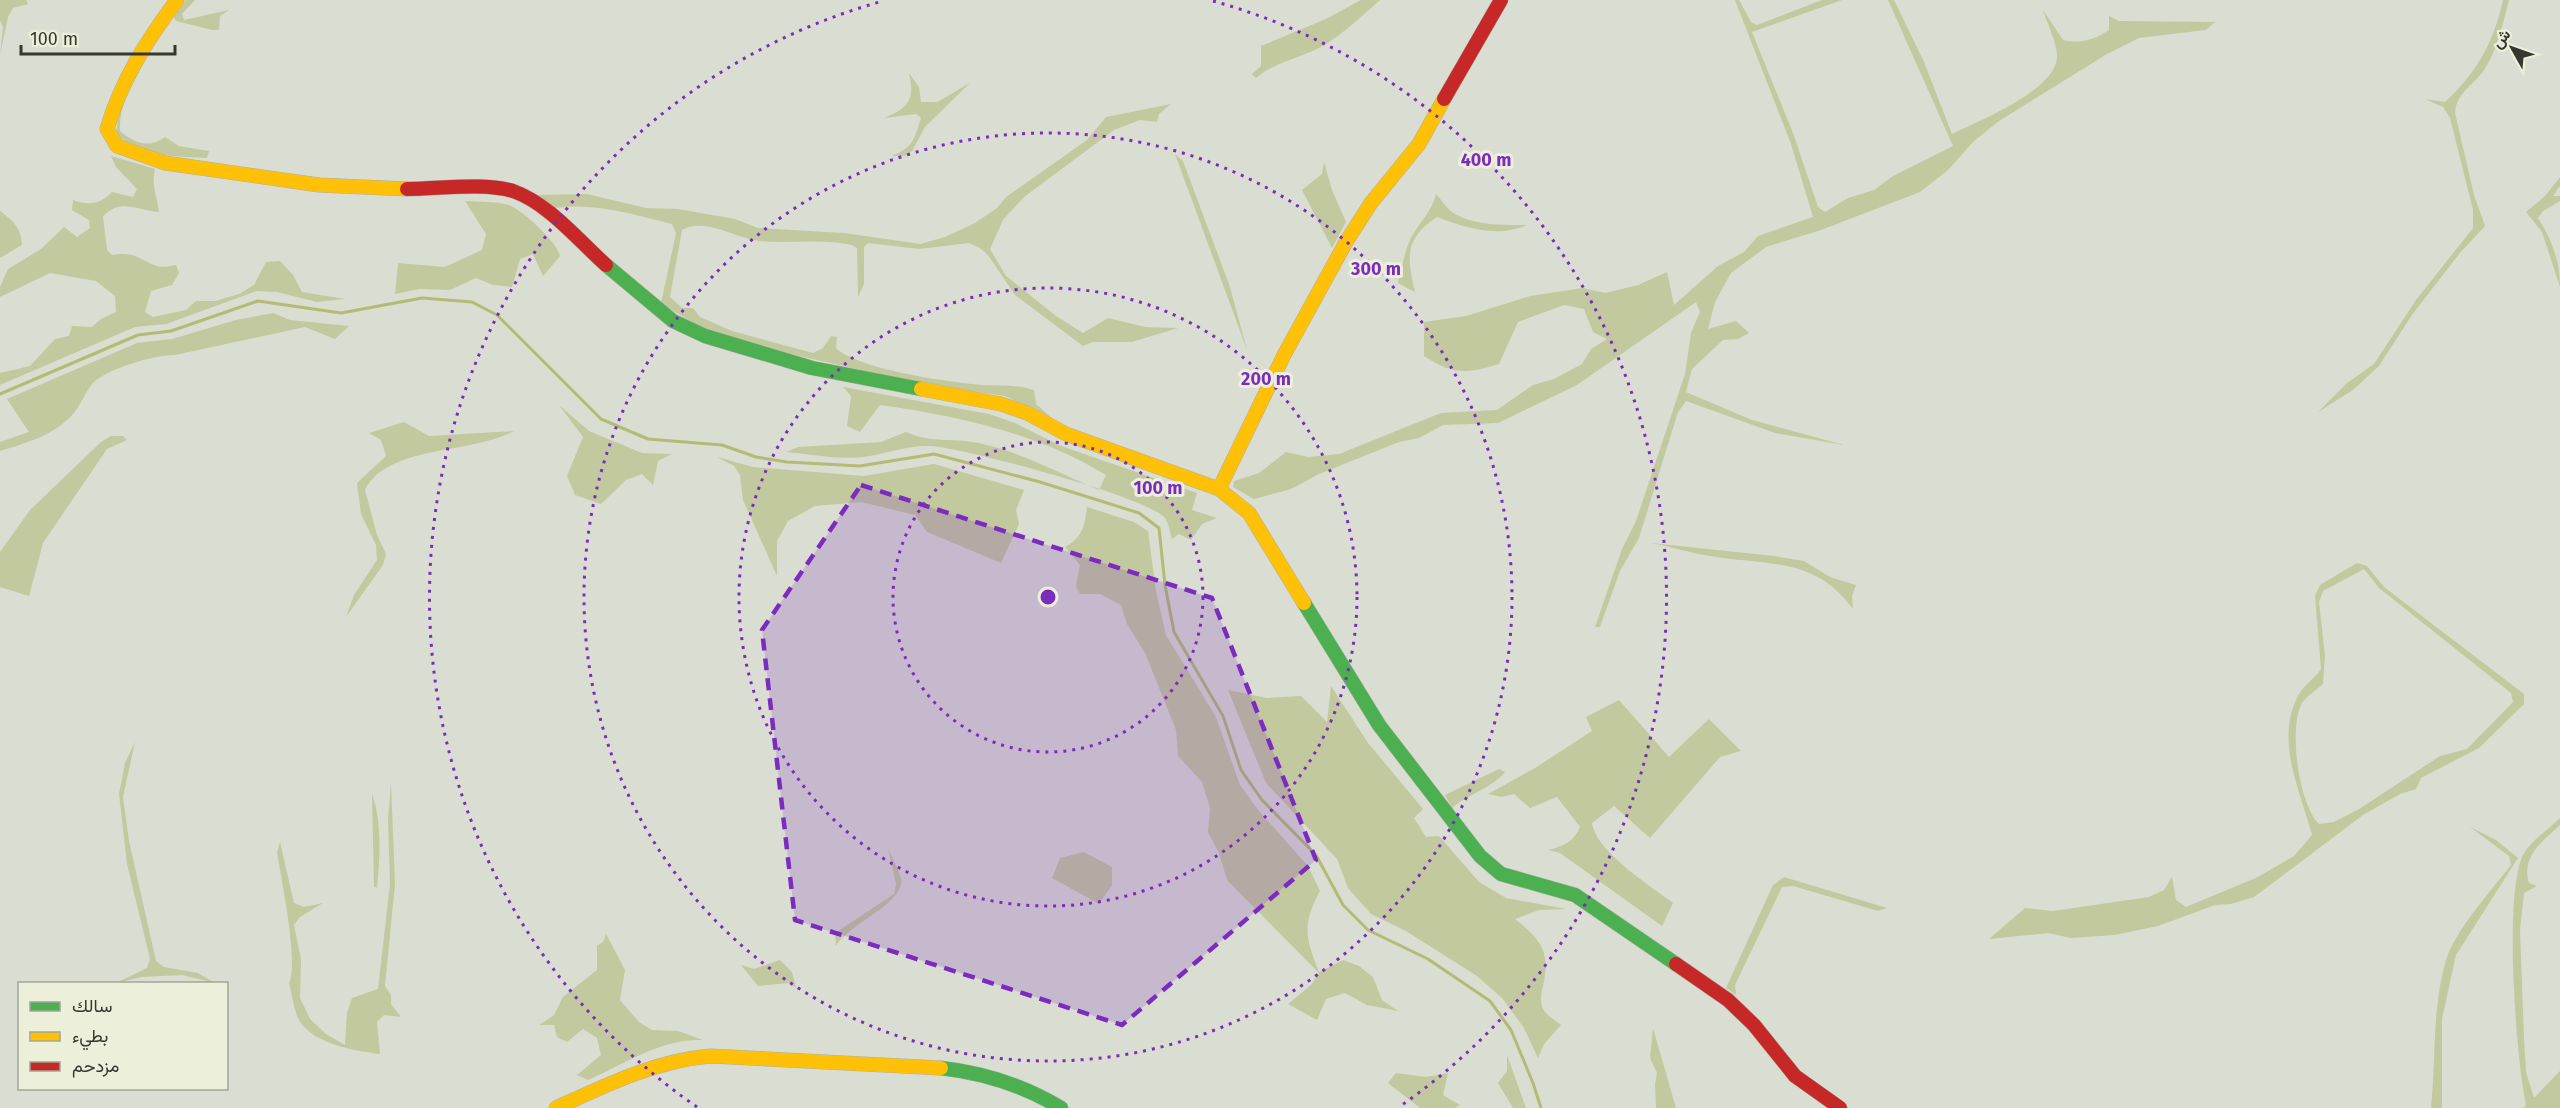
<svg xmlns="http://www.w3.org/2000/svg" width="2560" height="1108" font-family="'Fira Sans',Vazirmatn,sans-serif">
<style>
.green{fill:#c3c99e;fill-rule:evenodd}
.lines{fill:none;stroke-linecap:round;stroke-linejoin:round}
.stream{stroke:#b3bb74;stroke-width:3}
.fast-casing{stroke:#adafa6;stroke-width:15}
.slow-casing{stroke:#adafa6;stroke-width:15}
.jam-casing{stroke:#adafa6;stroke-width:15}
.fast{stroke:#4caf50;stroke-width:14}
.slow{stroke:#ffc107;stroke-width:14}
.jam{stroke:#c62828;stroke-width:14}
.marked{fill:#7b2cbf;fill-opacity:0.2;stroke:#7b2cbf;stroke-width:4.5;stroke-dasharray:12 8;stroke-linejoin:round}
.ring{fill:none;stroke:#7b2cbf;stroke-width:3;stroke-dasharray:3 6}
.centre{fill:#7b2cbf;stroke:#ecefd9;stroke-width:3}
.ring-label{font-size:18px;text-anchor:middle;font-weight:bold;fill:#7b2cbf;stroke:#ecefd9;stroke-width:6;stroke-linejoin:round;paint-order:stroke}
</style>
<rect width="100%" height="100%" fill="#daddd1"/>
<path class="green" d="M 0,0 L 26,0 L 28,4 L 13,8 L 8,17 L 0,55 L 3,27 L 0,20 Z
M 186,0 L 195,0 L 182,14 L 184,20 L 229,10 L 220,16 L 219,30 L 212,30 L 176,21 L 174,17 Z
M 1361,0 L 1380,0 C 1363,15 1345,32 1326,44 C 1304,58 1275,61 1256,78 L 1252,74 L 1261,66 L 1261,46 L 1326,19 Z
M 1735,0 L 1739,0 L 1751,22 L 1757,25 L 1822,0 L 1842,0 L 1752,32 L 1793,133 L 1818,207 L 1825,212 L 1848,198 L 1874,190 L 1893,176 L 1953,146 L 1888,0 L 1894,0 L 1897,6 L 1924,62 L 1952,134 C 1979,121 2054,91 2057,58 C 2058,44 2047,24 2043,10 L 2063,40 C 2080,44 2094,40 2109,30 L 2109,16 L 2119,21 L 2215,22 L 2206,30 L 2139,38 L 2107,54 L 1999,121 L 1974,141 L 1948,170 L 1920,192 L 1821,230 L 1766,247 L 1731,273 L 1715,302 L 1708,329 L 1736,321 L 1749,333 L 1738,339 L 1723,340 L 1692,369 L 1686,392 L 1752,420 L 1844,445 L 1775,433 L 1686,401 L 1678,412 L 1639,538 L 1620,571 L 1600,627 L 1595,627 L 1622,549 L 1636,521 L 1685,374 L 1691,333 L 1700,312 L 1696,302 L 1577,385 L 1498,423 L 1443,425 L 1419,438 L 1399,442 L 1319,474 L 1291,489 L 1254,499 L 1233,487 L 1234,481 L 1259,473 L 1286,452 L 1308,457 L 1339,454 L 1441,413 L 1497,410 L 1533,385 L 1554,379 L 1582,364 L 1591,349 L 1607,339 L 1593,332 L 1584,309 L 1564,305 L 1518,322 L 1499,364 C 1466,374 1453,375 1424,356 L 1424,322 L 1466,316 L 1530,296 L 1583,288 L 1605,293 L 1638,285 L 1667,272 L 1674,305 L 1718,266 L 1744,252 L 1758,236 L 1813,217 L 1791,144 Z
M 2503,0 L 2509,0 C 2503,23 2498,47 2486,67 C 2476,84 2456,92 2455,113 L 2474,195 L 2485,226 L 2459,254 L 2412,315 L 2379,366 L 2353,390 L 2318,412 L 2347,383 L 2374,364 L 2416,300 L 2473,228 L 2473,210 L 2450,118 L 2443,107 L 2425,99 L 2445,102 C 2477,73 2494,41 2503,0 Z
M 138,69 L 139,72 C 128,92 119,108 120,131 C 134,143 149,149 165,137 L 179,146 L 209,151 L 207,158 C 176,156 138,158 116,133 L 120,101 Z
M 909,73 L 919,87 L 921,102 L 937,102 L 970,83 L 925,127 L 912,151 L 905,156 L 891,156 C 913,148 914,140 921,118 L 916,114 L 884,118 C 909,108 915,100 909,73 Z
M 1171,104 L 1159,114 L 1157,122 L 1140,120 L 1114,130 L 1024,197 L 1003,220 L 990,249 L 1006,276 L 1056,316 L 1083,333 L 1108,318 L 1145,327 L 1178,328 L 1132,342 L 1093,342 L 1083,346 L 1015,295 L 988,255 L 980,248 L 969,243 L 919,249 L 868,243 L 864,247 L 864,284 L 858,297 L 857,248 L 852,245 C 821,238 790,244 759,241 C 735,238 705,217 682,230 L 670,297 L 682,308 L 693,308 L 700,317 L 732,331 L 813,353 L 823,348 L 831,336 L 837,337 L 836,348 C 856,369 953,383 984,385 C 1002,386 1016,384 1034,390 L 1036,404 L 1054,420 L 1005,396 L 922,384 L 755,346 L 706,331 L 661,303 L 676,233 L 672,224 C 633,214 593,202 553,208 L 537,195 L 587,194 L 646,208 L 678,209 L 735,219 L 758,228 L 844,233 L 920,244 L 945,237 L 975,223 L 997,208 L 1006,197 L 1087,140 L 1106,117 Z
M 1175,154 L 1183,161 L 1230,287 L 1247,350 Z
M 111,156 L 155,169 C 151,188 157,194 159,212 C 136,210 122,198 103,216 L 107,250 L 112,255 C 136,251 137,259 157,266 C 162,268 170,266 176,265 L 179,273 L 172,285 L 151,291 L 145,312 L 153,317 L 186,310 L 196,301 L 215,301 L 239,294 L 254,285 L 266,262 L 280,261 L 293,275 L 302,292 L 345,299 L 317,302 L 277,292 L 257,291 L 166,324 L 135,327 L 0,385 L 0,373 L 30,366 L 55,339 L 69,336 L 72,326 L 92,327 L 101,319 L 116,312 L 115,296 L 96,281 L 50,273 L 0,297 L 0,287 L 8,269 L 41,249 L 64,227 L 77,237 L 90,228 L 89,220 L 72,210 L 73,200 C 90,206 100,204 112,192 L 133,197 L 137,189 L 116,167 Z
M 1324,162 L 1332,190 L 1346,222 L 1332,248 L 1302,190 L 1322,174 Z
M 2560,177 L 2560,186 L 2553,196 L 2560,196 L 2560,201 L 2543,211 L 2538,218 C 2552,240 2560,261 2560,287 L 2542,232 L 2526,212 L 2546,195 Z
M 1436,194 C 1441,199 1446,208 1452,212 C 1473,226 1503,225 1527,225 C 1497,238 1466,228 1437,217 C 1404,239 1407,257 1415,292 L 1398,283 C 1402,268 1404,252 1411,238 C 1420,221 1432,212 1436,194 Z
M 465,201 C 479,202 495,201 508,205 C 522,209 558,243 560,256 L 543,276 L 533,254 L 520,259 L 512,287 L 493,285 L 476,278 L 450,290 L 419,289 L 395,294 L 398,263 L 445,267 L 482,250 L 486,234 Z
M 0,211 C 14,221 21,228 22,245 L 0,258 Z
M 273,313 L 290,320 L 349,326 L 335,339 L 305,327 L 175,355 C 157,354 106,369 93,383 C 85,392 81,405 73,414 C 55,435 26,443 0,451 L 0,442 L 29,432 L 7,399 L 137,343 L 172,339 L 236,320 Z
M 843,387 L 989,414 L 1015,423 L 1061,446 L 1197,493 L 1192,510 L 1217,518 L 1202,524 L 1191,540 L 1179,534 L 1172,539 C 1170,533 1169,523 1165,518 C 1148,497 963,448 931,446 C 907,445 886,454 863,457 C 839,460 810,454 786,452 L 798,447 L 881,442 L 906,432 C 931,444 956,437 983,444 C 1023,453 1061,474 1099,490 L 1106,475 C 1038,433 958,416 880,405 L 860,432 L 847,426 L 851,396 Z
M 559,405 L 589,431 L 642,453 L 672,454 L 658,461 L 653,485 L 642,474 L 626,480 L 601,504 L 575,495 L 567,476 L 583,437 Z
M 404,422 L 429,436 L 514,431 C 474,454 387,445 365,490 L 377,535 L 386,554 L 383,565 L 346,617 L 354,595 L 377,560 L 376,545 L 361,514 L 357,483 L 386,456 L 381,440 L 369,433 Z
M 111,436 L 123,436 L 127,440 L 107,449 L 43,543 L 29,596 L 0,587 L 0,552 L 30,510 L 101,442 Z
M 717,457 L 753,467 L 864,476 L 934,464 L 1024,490 L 1016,510 L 1019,524 L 1001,563 L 927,532 L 915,515 L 861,502 L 815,506 L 788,521 L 777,541 L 777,576 L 743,500 L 740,475 L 734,466 Z
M 1087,507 L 1134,522 L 1148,531 L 1156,591 L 1166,635 L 1216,717 L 1240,785 L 1259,811 L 1308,866 L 1320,891 C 1302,925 1305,937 1319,972 L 1343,960 L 1359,966 L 1373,977 L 1382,1000 L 1398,1011 L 1367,1005 L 1345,993 L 1326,999 L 1317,1020 L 1288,1004 L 1311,985 L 1319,973 L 1227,880 L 1219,853 L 1208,832 L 1210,808 L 1202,782 L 1178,756 L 1176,730 L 1145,653 L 1127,624 L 1121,605 L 1100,594 L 1080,594 L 1076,586 L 1080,565 L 1065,547 C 1082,538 1085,526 1087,507 Z
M 1651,543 L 1774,556 L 1804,561 L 1830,577 L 1856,585 L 1852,596 L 1853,609 C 1814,556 1768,566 1710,556 C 1691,553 1671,547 1651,543 Z
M 2357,563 L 2367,566 L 2384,587 L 2524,694 L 2524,704 L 2479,748 L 2421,778 L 2416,789 L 2400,794 L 2363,815 L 2254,897 L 2231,904 L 2215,905 L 2158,926 L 2115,935 L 2071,938 L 2048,933 L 1989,939 L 2025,908 L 2053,911 L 2149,897 L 2164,890 L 2172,877 L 2176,900 L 2186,907 L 2258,877 L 2294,856 L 2312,835 C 2300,790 2274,739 2299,694 C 2304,685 2315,678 2321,669 L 2315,596 L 2320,585 ZM 2364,569 L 2379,588 L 2511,693 L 2513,702 L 2467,749 L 2440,756 L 2359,809 L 2334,822 L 2319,824 C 2299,805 2288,728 2302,703 C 2306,696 2317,690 2323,684 L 2325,656 L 2319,602 L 2323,591 Z
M 1331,686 L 1368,743 L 1423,809 L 1414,818 L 1426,837 L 1439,836 L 1479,882 L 1506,898 L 1566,909 L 1539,910 L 1515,919 C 1541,940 1551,951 1543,986 C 1541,992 1540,1003 1543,1009 C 1546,1015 1556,1021 1561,1025 L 1544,1044 L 1538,1058 L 1524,1028 L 1502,998 L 1477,976 L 1406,931 L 1371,914 L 1348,888 L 1337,859 L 1266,783 L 1228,690 L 1267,698 L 1301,696 L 1327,722 Z
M 1619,700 L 1669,757 L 1709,719 L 1741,751 L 1720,757 L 1650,838 L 1614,806 L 1592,823 C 1596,852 1651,886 1673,903 L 1662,926 L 1560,853 L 1548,850 C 1562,847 1575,841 1580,827 L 1557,797 L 1530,808 L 1514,794 L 1501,797 L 1488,794 L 1535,768 L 1592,731 L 1586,717 Z
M 135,742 L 123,797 L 129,841 L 156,961 L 164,967 L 198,973 L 215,983 L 182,975 L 142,977 L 116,983 L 147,968 L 150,959 L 127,864 L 119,794 L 125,763 Z
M 1499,769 L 1505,772 C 1492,788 1468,794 1452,808 L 1445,795 Z
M 391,783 L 395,884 L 385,986 L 391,995 L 391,1004 L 401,1017 L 384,1015 L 377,1022 L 380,1054 C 354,1051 308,1043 297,1016 C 293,1005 292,994 289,983 C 299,963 281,878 277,852 L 280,842 L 294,903 L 304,907 L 323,903 L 300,917 L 294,925 L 301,959 L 300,998 L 310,1019 L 326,1034 L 345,1045 L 347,1013 L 352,998 L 378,989 L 390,884 L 388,820 Z
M 372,794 C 382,821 380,859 377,888 L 374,886 Z
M 2560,818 L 2560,825 C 2542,842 2521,856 2529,883 L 2537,886 L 2524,893 L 2520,930 L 2524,1039 L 2526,1072 L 2534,1098 L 2560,1071 L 2560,1108 L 2523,1108 L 2526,1105 C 2516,1056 2504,902 2522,857 C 2528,843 2549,829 2560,818 Z
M 2470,827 L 2496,840 L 2518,858 L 2456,955 L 2442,1019 L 2442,1108 L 2431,1108 C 2436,1059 2432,1008 2446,960 C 2456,929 2491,891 2511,865 L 2509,856 Z
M 888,848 C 892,858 898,868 901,878 C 906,903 848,924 836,946 L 835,933 L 894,894 L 896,884 Z
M 1084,852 L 1112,867 L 1112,885 L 1099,904 L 1052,878 L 1060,858 Z
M 1784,877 L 1887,908 L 1878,911 L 1793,886 L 1782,887 L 1735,985 L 1736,995 L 1726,988 L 1773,885 Z
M 606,934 L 625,970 L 620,1000 L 639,1022 L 652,1030 L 678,1031 L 703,1040 C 662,1038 624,1064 588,1080 L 577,1075 L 601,1055 L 597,1038 L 583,1029 L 567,1042 L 557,1037 L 554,1025 L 539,1025 L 554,1015 L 563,997 L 597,970 L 597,946 L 603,942 Z
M 780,960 L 792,972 L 796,988 L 789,983 L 758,986 L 741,965 L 754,969 Z
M 1653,1028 L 1676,1108 L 1656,1108 L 1655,1084 L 1657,1073 L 1650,1058 Z
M 1507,1055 L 1526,1108 L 1513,1108 L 1498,1083 L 1507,1071 Z
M 1396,1073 L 1426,1077 L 1448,1073 L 1443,1095 L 1460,1105 L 1455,1108 L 1420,1108 L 1388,1083 Z"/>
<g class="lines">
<path class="stream" d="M 0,394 L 138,335 L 171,331 L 258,301 L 341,313 L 422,298 L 472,302 L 497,315 L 601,419 L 648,439 L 722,445 L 756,457 L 787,462 L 860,466 L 934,454 L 1040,482 L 1139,513 L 1159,528 L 1165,585 L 1174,632 L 1223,716 L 1241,770 L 1262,800 L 1316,855 L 1343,905 L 1368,930 L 1428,959 L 1490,1001 L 1511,1030 L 1533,1083 L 1541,1108"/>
<defs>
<path id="fast" d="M 606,265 L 673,321 L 705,336 L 812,368 L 921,389
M 1304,603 L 1379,725 L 1480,856 L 1501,874 L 1575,895 L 1676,964
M 941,1068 C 985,1073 1023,1085 1061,1108"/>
<path id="slow" d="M 177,0 C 147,40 121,81 107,129 L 117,146 L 165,163 L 319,185 L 407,189
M 921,389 L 1001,404 L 1027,413 L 1066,434 L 1219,489 L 1249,513 L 1304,603
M 1219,489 L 1284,355 L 1346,242 L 1371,203 L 1419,144 L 1444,99
M 556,1108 C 606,1085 655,1061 710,1056 L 941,1068"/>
<path id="jam" d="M 1444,99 L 1501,0
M 407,189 C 437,189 484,182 513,191 C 548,203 579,241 606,265
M 1676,964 L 1728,1000 L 1754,1025 L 1795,1076 L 1840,1108"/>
</defs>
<use href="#fast" class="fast-casing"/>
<use href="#slow" class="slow-casing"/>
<use href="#jam" class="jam-casing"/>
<use href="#fast" class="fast"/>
<use href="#slow" class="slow"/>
<use href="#jam" class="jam"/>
</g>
<path class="marked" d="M 861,485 L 1212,598 L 1316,860 L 1122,1025 L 795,920 L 762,630 Z"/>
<g class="ring">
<circle cx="1048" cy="597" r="155"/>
<circle cx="1048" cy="597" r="309"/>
<circle cx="1048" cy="597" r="464"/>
<path d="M697 1107A619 619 0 0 1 883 1M1213 1A619 619 0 0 1 1399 1107"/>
</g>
<circle cx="1048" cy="597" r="9" class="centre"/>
<g class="ring-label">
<text x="1486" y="166">400 m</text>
<text x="1376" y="275">300 m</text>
<text x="1266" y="385">200 m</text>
<text x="1158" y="494">100 m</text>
</g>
<rect x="18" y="982" width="210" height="108" fill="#ecefd9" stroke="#a3a695" stroke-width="1.5"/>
<rect x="30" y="1002" width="30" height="9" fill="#4caf50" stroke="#a3a695" stroke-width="1.5"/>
<text x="72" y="1012" font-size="18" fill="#36382f">سالك</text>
<rect x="30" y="1032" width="30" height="9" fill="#ffc107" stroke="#a3a695" stroke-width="1.5"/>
<text x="72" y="1042" font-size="18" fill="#36382f">بطيء</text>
<rect x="30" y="1062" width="30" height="9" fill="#c62828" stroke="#a3a695" stroke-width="1.5"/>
<text x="72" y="1072" font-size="18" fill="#36382f">مزدحم</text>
<g transform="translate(2512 48) rotate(310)" stroke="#ecefd9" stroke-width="4.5" paint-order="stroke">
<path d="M0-4.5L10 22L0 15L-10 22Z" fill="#36382f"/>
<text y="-9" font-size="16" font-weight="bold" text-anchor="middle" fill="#36382f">ش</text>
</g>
<path d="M21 45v9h154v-9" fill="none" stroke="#36382f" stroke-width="3"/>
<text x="30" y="45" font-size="18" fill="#36382f" stroke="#ecefd9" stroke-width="4.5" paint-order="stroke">100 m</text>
</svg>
